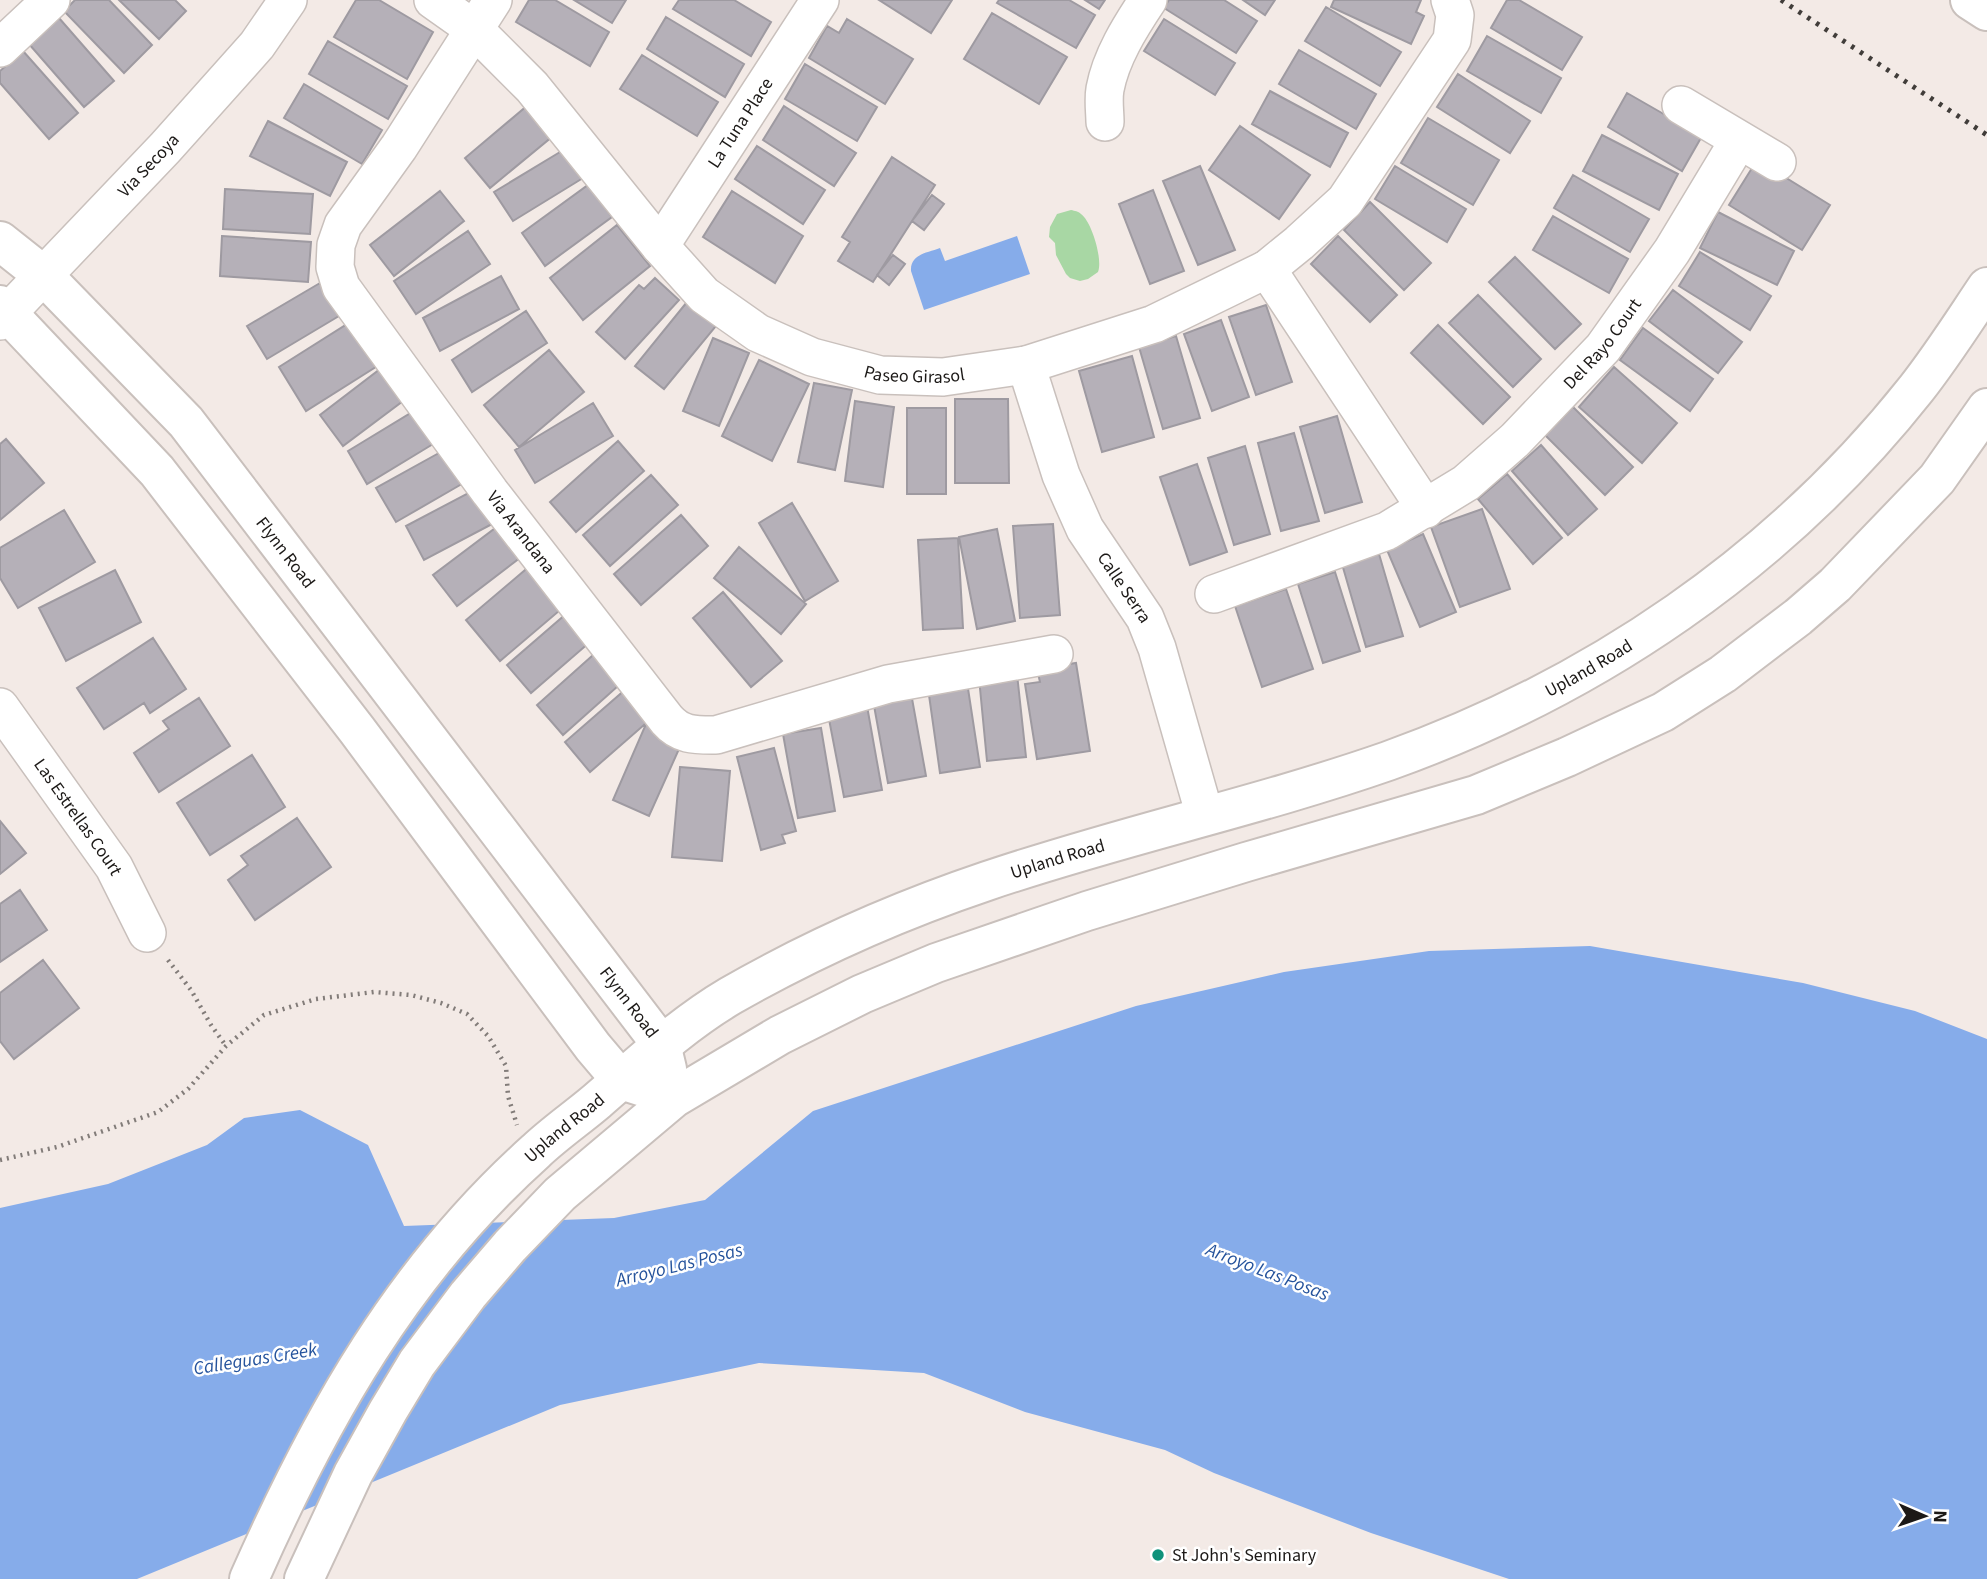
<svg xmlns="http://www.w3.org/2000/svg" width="1987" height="1579" font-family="'Source Sans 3',sans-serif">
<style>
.green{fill:#a8d7a4}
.water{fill:#86acea}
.building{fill:#b5b0b8;stroke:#9e9aa1;stroke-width:2}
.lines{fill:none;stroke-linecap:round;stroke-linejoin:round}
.street-casing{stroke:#c9c0bc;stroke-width:40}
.secondary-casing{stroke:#c9c0bc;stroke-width:42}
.primary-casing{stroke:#c9c0bc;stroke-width:42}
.path{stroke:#827c79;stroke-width:4.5;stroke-dasharray:2 5;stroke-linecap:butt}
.street{stroke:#fff;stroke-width:37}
.secondary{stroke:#fff;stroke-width:38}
.primary{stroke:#fff;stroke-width:38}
.rail{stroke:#413d3a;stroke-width:5;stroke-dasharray:3.5 7;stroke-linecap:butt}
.poi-dot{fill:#0f927b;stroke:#fff;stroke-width:2.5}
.labels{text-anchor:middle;stroke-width:5;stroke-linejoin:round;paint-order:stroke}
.street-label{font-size:18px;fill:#1c1917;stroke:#fff}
.poi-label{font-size:18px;fill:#1c1917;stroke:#fff;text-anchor:start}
.water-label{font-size:19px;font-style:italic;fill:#25539c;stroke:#fff}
</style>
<rect width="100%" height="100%" fill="#f3eae6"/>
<path class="green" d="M 1071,210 C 1075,211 1078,211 1081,214 C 1092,222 1103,260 1098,272 L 1088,279 L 1080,281 L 1070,278 L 1066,274 L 1056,255 L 1055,243 L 1049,237 L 1050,227 L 1057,214 Z"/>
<path class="water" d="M 1017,236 L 1030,274 L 924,310 L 911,271 C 910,254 927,253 940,248 L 945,261 Z
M 1590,946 L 1803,983 L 1915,1011 L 1987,1039 L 1987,1579 L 1509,1579 L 1371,1533 L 1214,1473 L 1165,1450 L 1025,1412 L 924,1373 L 759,1363 L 560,1405 L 137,1579 L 0,1579 L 0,1208 L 108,1184 L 207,1145 L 244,1118 L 300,1110 L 368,1145 L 404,1226 L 614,1218 L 705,1200 L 813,1111 L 1136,1006 L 1284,972 L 1429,951 Z"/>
<path class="building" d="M 75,0 L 109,0 L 152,45 L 124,73 L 64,11 Z
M 119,0 L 175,0 L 186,11 L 159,39 Z
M 356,0 L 379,0 L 433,32 L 407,79 L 334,37 Z
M 529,0 L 555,0 L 609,32 L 590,66 L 516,22 Z
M 574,0 L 626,0 L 612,23 Z
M 679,0 L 734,0 L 771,22 L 751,56 L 673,9 Z
M 879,0 L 952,0 L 931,33 Z
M 999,0 L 1069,0 L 1095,15 L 1076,48 L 997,3 Z
M 1085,0 L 1105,0 L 1099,9 Z
M 1169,0 L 1224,0 L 1257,21 L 1236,53 L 1164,8 Z
M 1243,0 L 1275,0 L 1265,15 Z
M 1334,0 L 1421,0 L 1416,12 L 1424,16 L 1411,44 L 1331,7 Z
M 1507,0 L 1519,0 L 1582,37 L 1562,70 L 1491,28 Z
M 1326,7 L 1401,52 L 1380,86 L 1305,41 Z
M 992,13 L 1067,57 L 1039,104 L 964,59 Z
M 666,17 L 744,64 L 725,97 L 647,49 Z
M 59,18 L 114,81 L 84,107 L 29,44 Z
M 847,19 L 913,59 L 885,104 L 809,58 L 827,26 L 839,33 Z
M 1164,19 L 1235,63 L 1215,95 L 1144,51 Z
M 1487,36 L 1561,78 L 1541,113 L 1467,71 Z
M 328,41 L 407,86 L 388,119 L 309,74 Z
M 1299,50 L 1376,94 L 1356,129 L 1279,84 Z
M 23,51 L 78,113 L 49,139 L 0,83 L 0,71 Z
M 642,55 L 718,102 L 697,136 L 620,89 Z
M 805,64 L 877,107 L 857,141 L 785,99 Z
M 1458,74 L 1530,121 L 1510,153 L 1437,107 Z
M 304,84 L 382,130 L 362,164 L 284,118 Z
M 1270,91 L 1348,133 L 1330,167 L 1252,124 Z
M 1627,93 L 1702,136 L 1682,171 L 1608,127 Z
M 528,105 L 553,136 L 490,188 L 465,158 Z
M 784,106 L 856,153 L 834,186 L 763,140 Z
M 1428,118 L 1499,160 L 1473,205 L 1401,163 Z
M 268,121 L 347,162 L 330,196 L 250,156 Z
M 1240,126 L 1310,175 L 1279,219 L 1209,170 Z
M 1602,135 L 1678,174 L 1659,210 L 1583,171 Z
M 757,146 L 825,190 L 803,224 L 735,179 Z
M 565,149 L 583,178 L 513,221 L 494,192 Z
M 892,157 L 935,185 L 873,282 L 838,261 L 850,242 L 842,237 Z
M 1757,160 L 1830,205 L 1802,250 L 1729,205 Z
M 1200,166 L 1235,250 L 1198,265 L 1163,181 Z
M 1395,166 L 1466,209 L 1447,242 L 1375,199 Z
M 1573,175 L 1649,219 L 1630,252 L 1554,208 Z
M 588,185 L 612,217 L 545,266 L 522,233 Z
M 225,189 L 313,194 L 310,234 L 223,229 Z
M 1153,190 L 1184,271 L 1150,284 L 1119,204 Z
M 440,191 L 464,221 L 394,276 L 370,245 Z
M 732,191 L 803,236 L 775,283 L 703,237 Z
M 932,195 L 944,204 L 924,230 L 912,221 Z
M 1370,202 L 1431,263 L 1404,290 L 1344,230 Z
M 1718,212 L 1794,251 L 1777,285 L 1700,248 Z
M 1553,216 L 1628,259 L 1609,293 L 1533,250 Z
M 617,225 L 650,266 L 583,320 L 550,278 Z
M 468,231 L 490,264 L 416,314 L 394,281 Z
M 222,236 L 311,242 L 308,282 L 220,276 Z
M 1338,236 L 1397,295 L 1370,322 L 1311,264 Z
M 1700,252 L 1771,296 L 1750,330 L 1679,286 Z
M 893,255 L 905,264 L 889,285 L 877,275 Z
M 1515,257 L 1581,324 L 1555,349 L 1489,282 Z
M 501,276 L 519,309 L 440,351 L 423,318 Z
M 655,278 L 679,300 L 625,359 L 596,332 L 639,285 L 644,289 Z
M 320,283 L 339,316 L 267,359 L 247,326 Z
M 1673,290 L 1742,342 L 1718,373 L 1649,321 Z
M 1478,295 L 1541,359 L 1513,387 L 1449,323 Z
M 687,302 L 716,326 L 664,389 L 635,366 Z
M 1266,305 L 1292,382 L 1256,395 L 1229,317 Z
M 526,311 L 547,343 L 472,392 L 452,360 Z
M 1221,320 L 1249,397 L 1212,411 L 1184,334 Z
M 352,321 L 379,365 L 306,411 L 279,367 Z
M 1438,325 L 1510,397 L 1483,424 L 1411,353 Z
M 1643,328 L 1713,379 L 1690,411 L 1620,360 Z
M 1176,336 L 1200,418 L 1163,429 L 1139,347 Z
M 713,338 L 749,353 L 719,426 L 683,411 Z
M 549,350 L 584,392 L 519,447 L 484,405 Z
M 1132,356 L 1154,437 L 1102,452 L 1079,371 Z
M 759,360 L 809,384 L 772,461 L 722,436 Z
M 388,363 L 411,395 L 343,446 L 320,415 Z
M 1614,367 L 1677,423 L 1642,463 L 1579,407 Z
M 814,383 L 852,390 L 835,470 L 798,462 Z
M 955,399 L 1008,399 L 1009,483 L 955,483 Z
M 855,401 L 894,407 L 883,487 L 845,481 Z
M 593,403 L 613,436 L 535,483 L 515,450 Z
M 1573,407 L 1633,467 L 1605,495 L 1545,435 Z
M 419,408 L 438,441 L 367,484 L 348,451 Z
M 907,408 L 946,408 L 946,494 L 907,494 Z
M 1337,416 L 1362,502 L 1325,513 L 1300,427 Z
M 1294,433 L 1319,521 L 1281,531 L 1258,443 Z
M 6,439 L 44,483 L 0,520 L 0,444 Z
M 618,441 L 644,471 L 576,532 L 550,502 Z
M 1541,445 L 1597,509 L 1568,535 L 1512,471 Z
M 1245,446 L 1270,534 L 1234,545 L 1208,458 Z
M 448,448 L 467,481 L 396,522 L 376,488 Z
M 1197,464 L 1227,552 L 1190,565 L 1160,477 Z
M 1507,474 L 1562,538 L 1533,564 L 1478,499 Z
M 651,475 L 678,505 L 610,566 L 583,535 Z
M 476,489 L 494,523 L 424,560 L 406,526 Z
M 792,503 L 838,581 L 805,601 L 759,523 Z
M 1482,509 L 1510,589 L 1460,607 L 1431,527 Z
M 64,510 L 95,562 L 18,608 L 0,578 L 0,548 Z
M 681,515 L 708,546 L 641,605 L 614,574 Z
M 502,523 L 525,554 L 457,606 L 433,575 Z
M 1053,524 L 1060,615 L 1020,618 L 1013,526 Z
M 997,529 L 1015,621 L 977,629 L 959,537 Z
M 1423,534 L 1456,612 L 1420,627 L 1387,550 Z
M 958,538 L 963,628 L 923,630 L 918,540 Z
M 739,547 L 806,604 L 781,634 L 714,578 Z
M 1379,554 L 1403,636 L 1366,647 L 1342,564 Z
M 531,565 L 566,605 L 500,661 L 466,620 Z
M 115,570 L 141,622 L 66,661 L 39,608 Z
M 1335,572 L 1360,651 L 1323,663 L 1298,584 Z
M 1286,589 L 1313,669 L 1262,687 L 1235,606 Z
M 723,592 L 782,661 L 751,687 L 693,618 Z
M 566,614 L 590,642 L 531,693 L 507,665 Z
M 153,638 L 186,689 L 150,713 L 144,703 L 104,729 L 77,688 Z
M 601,648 L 627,678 L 563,735 L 537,705 Z
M 1076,663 L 1090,751 L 1037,759 L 1025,684 L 1040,682 L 1037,669 Z
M 1017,674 L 1026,757 L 987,761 L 979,678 Z
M 967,682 L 980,767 L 940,773 L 928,688 Z
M 626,689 L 652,718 L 590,772 L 565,742 Z
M 911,693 L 926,776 L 888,783 L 873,700 Z
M 199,698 L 230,746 L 159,792 L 134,753 L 169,729 L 163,721 Z
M 867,706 L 882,790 L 844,797 L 828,714 Z
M 646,724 L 683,740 L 649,816 L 613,800 Z
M 821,728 L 835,811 L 798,818 L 783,734 Z
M 774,748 L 796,831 L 782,835 L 785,843 L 761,850 L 737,757 Z
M 252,755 L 285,807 L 210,855 L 177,803 Z
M 680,767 L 730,771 L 722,861 L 672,857 Z
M 297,818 L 331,867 L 255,920 L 228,880 L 248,865 L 241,856 Z
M 0,821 L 26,853 L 0,874 Z
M 20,890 L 47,930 L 0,962 L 0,904 Z
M 43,960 L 79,1008 L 14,1059 L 0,1041 L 0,993 Z"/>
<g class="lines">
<defs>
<g id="street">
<path id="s1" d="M 433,0 L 474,29 L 532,87 L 660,246 L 704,295 L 758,333 L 812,357 L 880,375 L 943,377 L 1026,365 L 1154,324 L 1267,269 L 1299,243 L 1345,201 L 1452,40 L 1455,15 L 1450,0"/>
<path id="s2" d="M 493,0 L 399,147 L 343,225 L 336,245 L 335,267 L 341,287 L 490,492 L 667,720 C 681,736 696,735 716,735 L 888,684 L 1054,654"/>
<path d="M 0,48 L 51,0"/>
<path d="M 1681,105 L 1777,162"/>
<path d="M 1105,122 C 1105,112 1103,100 1105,89 C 1111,57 1130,27 1148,0"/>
<path id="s3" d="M 660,246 L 820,0"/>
<path d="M 1267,269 L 1426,509"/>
<path id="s4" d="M 0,321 L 165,148 L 257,45 L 288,0"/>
<path id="s5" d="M 1026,365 L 1061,475 L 1085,529 L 1145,618 L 1157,648 L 1205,816"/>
<path id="s6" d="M 1214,594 L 1387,531 L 1466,483 L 1515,440 L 1603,348 L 1672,251 L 1739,140"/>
<path id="s7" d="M 0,707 L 114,867 L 147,933"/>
</g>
<g id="secondary">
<path id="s8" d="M 0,241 L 43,275 L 186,422 L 661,1044 L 667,1069"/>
<path d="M 0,305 L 157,471 L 357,730 L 593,1047 L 621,1080 L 646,1088"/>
<path id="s9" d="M 249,1579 C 320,1418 403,1270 536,1151 C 555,1133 577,1118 597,1101 C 640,1064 681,1025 730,996 C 812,949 898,911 987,881 C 1119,836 1256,807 1388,761 C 1595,687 1779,562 1916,389 C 1942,356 1964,321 1987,287"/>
<path d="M 304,1579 L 353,1474 L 388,1411 L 417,1363 L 468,1295 L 510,1246 L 560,1194 L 674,1098 L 780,1035 L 862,994 L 936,963 L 1087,911 L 1246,862 L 1476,795 L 1567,757 L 1663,712 L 1723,674 L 1798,617 L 1835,585 L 1937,479 L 1987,408"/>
</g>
<path id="primary" d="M 1970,0 L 1987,11"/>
</defs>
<use href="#street" class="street-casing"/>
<use href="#secondary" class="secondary-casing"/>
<use href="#primary" class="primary-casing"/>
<path class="path" d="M 168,960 L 191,990 L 211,1025 L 226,1046
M 0,1160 L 57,1147 L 158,1112 L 188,1089 L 226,1046 L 264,1015 L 316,999 L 374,992 L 411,995 L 441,1003 L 467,1014 L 488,1036 L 506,1066 L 508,1096 L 517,1125"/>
<use href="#street" class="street"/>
<use href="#secondary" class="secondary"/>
<use href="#primary" class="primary"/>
<path class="rail" d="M 1781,0 L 1987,135"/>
</g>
<circle class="poi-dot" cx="1158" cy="1555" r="7"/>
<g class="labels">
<g class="street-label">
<text dy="6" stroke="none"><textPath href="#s3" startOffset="147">La Tuna Place</textPath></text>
<text dy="6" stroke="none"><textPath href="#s4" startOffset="215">Via Secoya</textPath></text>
<text dy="6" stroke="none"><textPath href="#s6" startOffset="472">Del Rayo Court</textPath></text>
<text dy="6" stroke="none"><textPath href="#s1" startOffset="632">Paseo Girasol</textPath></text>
<text dy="6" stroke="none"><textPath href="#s2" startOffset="639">Via Arandana</textPath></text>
<text dy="6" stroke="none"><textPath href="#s8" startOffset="424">Flynn Road</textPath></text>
<text dy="6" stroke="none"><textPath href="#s5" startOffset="245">Calle Serra</textPath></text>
<text dy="6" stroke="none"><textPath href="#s9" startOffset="1690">Upland Road</textPath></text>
<text dy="6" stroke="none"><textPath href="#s7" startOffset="135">Las Estrellas Court</textPath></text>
<text dy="6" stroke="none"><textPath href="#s9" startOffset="1124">Upland Road</textPath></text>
<text dy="6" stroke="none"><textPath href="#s8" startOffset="990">Flynn Road</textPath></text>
<text dy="6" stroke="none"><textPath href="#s9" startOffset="556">Upland Road</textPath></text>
</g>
<g class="poi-label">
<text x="1172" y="1561">St John's Seminary</text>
</g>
<g class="water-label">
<text transform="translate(679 1264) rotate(-14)" y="7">Arroyo Las Posas</text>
<text transform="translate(1268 1271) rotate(21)" y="7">Arroyo Las Posas</text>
<text transform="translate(255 1358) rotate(-9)" y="7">Calleguas Creek</text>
</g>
</g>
<g transform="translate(1924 1516) rotate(92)" stroke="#ffffff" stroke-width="5" paint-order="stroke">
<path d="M0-5L12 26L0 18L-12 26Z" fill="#1c1917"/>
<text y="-10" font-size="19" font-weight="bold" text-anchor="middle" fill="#1c1917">N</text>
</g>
</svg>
